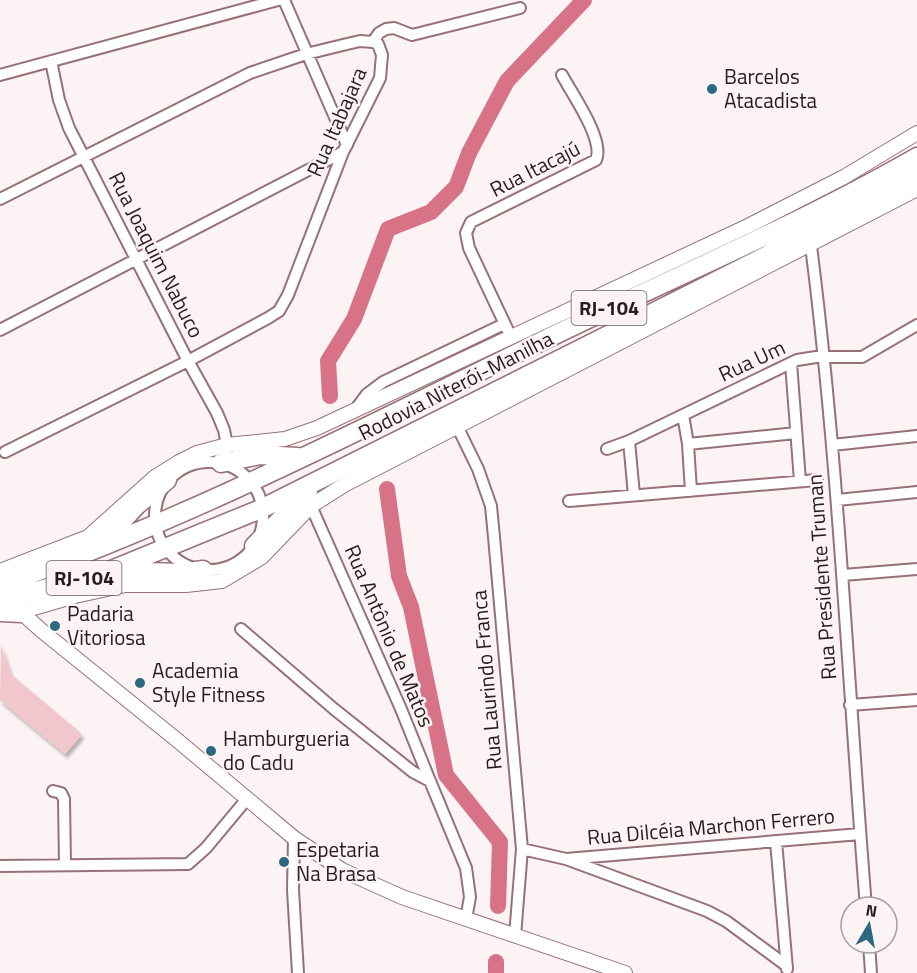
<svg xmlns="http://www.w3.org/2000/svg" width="917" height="973" font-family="'Titillium Web',sans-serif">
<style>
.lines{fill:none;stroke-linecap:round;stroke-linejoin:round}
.river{stroke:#d87387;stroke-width:16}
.building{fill:#f2c6cd;filter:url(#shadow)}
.street-casing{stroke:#977177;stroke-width:14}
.secondary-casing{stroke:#977177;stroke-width:16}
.highway-casing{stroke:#977177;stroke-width:21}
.street{stroke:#fff;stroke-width:10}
.secondary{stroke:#fff;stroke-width:14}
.highway{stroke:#fff;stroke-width:18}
.poi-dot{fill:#2c687f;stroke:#fcf3f4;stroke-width:2}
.labels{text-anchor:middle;stroke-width:5;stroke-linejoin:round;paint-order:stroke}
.shield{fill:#fcf3f4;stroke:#695c5e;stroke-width:1.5}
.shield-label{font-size:20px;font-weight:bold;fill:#2a1b1d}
.poi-label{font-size:21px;fill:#2a1b1d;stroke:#fcf3f4;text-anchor:start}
.street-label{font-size:21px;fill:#2a1b1d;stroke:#fcf3f4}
</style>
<defs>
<filter id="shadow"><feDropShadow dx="2.5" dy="4.5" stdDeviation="1.5" flood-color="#0004"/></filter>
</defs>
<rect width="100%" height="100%" fill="#fcf3f4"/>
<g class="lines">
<path class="river" d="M 330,396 L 328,361 L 354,319 L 388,229 L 431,212 L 456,187 L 469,153 L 507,81 L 584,0
M 387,489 L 399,576 L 411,607 L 446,775 L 500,842 L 498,906
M 496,962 L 496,973"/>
</g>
<path class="building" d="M 1,645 L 11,674 L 82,734 L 65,754 L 0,700 Z"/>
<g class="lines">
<defs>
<path id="street" d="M 284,0 L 347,145
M 373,42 L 379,33 L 386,29 L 394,28 L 412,35 L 520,8
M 51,61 L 59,100 L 69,128 L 188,361 L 217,413 L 224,430 L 227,445 L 225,452
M 0,75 L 278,0
M 0,199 L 250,73 L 306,54 L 347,44 L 360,41 L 373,42 L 378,44 L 382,55 L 380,78 L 343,152 L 288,295 L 279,311 L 268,318 L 188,361 L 5,452
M 811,246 C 839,465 848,686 866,907
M 0,330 L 343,152
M 511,337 L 469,248 L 466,233 L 471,222 L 596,160 C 605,140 572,94 562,75
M 791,363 L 800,481
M 356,409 L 367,394 L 383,382 L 504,324
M 683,415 L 688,444 L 691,491
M 457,426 L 478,469 L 491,506 L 494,537 L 522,849 L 515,936
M 629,441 L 634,495
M 688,444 L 796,433
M 832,445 L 917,436
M 607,449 L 629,441 L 797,360 L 816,357 L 862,357 L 917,325
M155 516a54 54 0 1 1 108 0a54 54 0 1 1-108 0Z
M 837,500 L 917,492
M 569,501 L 817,480
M 311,506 L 401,709 L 430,781
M 843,575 L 917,569
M 241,629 L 334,709 L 413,772 L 430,781 L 466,868 L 470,897 L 466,919
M 850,705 L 917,700
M 53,791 L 61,793 L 64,799 L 65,864
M 294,838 L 293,890 L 298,973
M 776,841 L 787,969
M 522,849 L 566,859 L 707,911 L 726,921 L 787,966
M 566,859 L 860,834
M 0,866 L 188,864 L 206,848 L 246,800
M 869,943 L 871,973"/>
<path id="secondary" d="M 0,571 L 88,537 L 155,477 L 179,462 L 197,453 L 227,445 L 285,439 L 317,428 L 748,226 L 844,177 L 917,133
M 22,613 L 42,631 L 177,740 L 294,838 L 342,870 L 402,897 L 625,973
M 13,614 L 75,596 L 125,585 L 186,585 L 222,581 L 262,557 L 311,506 L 344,485 L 917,189"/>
<path id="highway" d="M 221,463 L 260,455 L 298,457
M 100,545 L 137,505 L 167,480
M 254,546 L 308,492
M 114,571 L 183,573 L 203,570
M 0,585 C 186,520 361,429 538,343 C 664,281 795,227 917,157
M 0,601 L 109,571 L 263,508 L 760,259 L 863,204 L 917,173
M 0,612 L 22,613"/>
</defs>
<use href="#street" class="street-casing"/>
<use href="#secondary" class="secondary-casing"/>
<use href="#highway" class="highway-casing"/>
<use href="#street" class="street"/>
<use href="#secondary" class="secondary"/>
<use href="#highway" class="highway"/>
</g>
<g class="poi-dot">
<circle cx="712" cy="89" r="6"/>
<circle cx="55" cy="626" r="6"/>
<circle cx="140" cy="683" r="6"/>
<circle cx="211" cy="751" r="6"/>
<circle cx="284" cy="862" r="6"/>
</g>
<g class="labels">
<g class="shield">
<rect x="571.5" y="291" width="75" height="34" rx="4.5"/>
<rect x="46.5" y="561" width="75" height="34" rx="4.5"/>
</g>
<g class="shield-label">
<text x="609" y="315">RJ-104</text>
<text x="84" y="585">RJ-104</text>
</g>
<g class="poi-label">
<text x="724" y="84">Barcelos<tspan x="724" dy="24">Atacadista</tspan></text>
<text x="67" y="621">Padaria<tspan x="67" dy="24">Vitoriosa</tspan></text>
<text x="152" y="678">Academia<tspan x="152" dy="24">Style Fitness</tspan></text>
<text x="223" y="746">Hamburgueria<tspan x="223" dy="24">do Cadu</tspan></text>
<text x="296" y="857">Espetaria<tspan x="296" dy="24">Na Brasa</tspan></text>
</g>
<g class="street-label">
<text transform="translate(337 122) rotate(-66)" y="7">Rua Itabajara</text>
<text transform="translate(535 169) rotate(-27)" y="7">Rua Itacajú</text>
<text transform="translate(156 255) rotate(63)" y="7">Rua Joaquim Nabuco</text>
<text transform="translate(752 361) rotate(-25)" y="7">Rua Um</text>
<text transform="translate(456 386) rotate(-27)" y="7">Rodovia Niterói-Manilha</text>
<text transform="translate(822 577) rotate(-94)" y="7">Rua Presidente Truman</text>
<text transform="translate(389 636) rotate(67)" y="7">Rua Antônio de Matos</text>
<text transform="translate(487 680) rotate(-95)" y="7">Rua Laurindo Franca</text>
<text transform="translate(711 827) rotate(-5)" y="7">Rua Dilcéia Marchon Ferrero</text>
</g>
</g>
<g transform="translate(869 925) rotate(10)"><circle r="28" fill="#fcf3f4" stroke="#a89d9e" stroke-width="1.5"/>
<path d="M0-4.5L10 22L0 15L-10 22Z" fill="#2c687f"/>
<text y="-9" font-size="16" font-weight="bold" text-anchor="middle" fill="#2a1b1d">N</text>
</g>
</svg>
